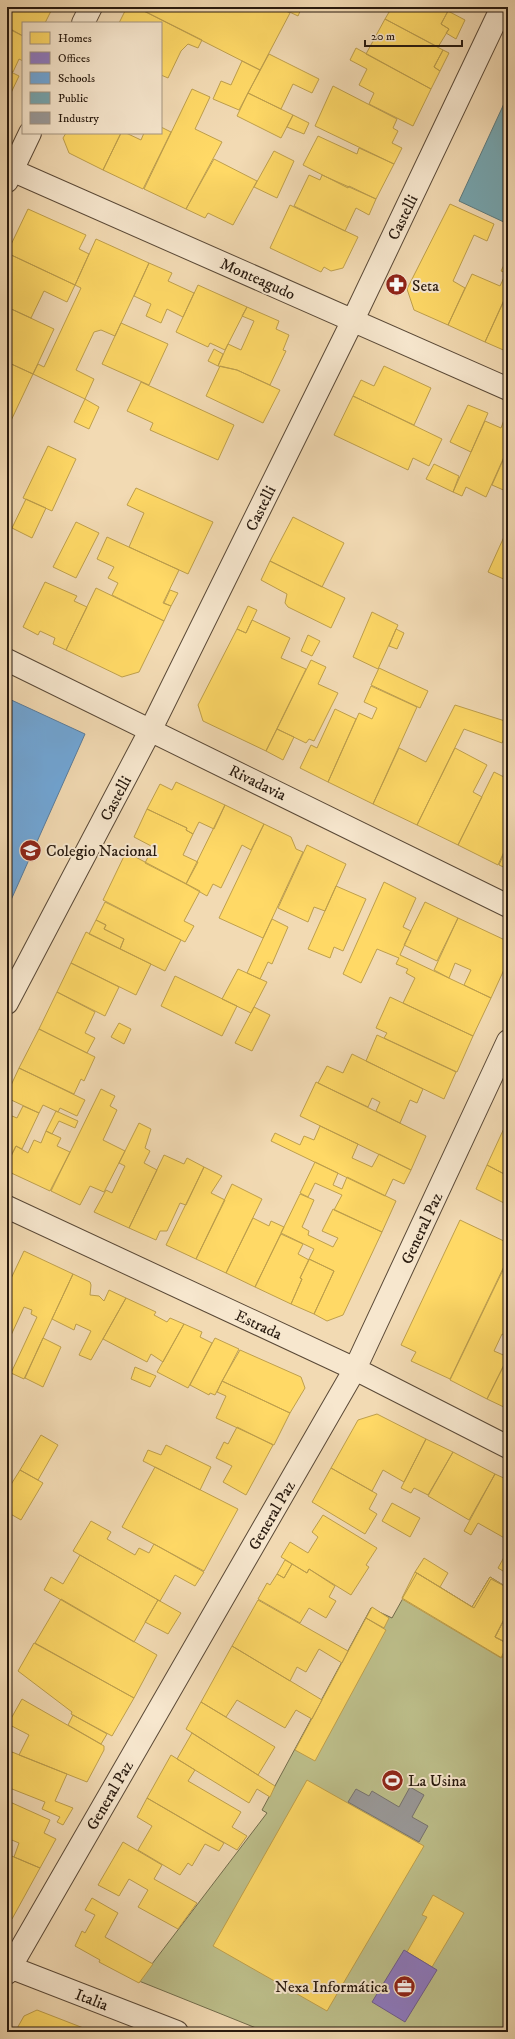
<svg xmlns="http://www.w3.org/2000/svg" width="515" height="2039" font-family="'IM FELL DW Pica',serif">
<style>
.green{fill:#bdbf8b;stroke:#726c4c}
.homes{fill:#ffd966;stroke:#be9f4c}
.offices{fill:#8e7cc3;stroke:#6f5e8d}
.schools{fill:#6fa8dc;stroke:#597d9e}
.public{fill:#76a5af;stroke:#5e7b7f}
.industry{fill:#999;stroke:#77736f}
.lines{fill:none;stroke-linecap:round;stroke-linejoin:round}
.minor-casing{stroke:#5a4937;stroke-width:24}
.minor{stroke:#f7e7ce;stroke-width:22}
.labels{text-anchor:middle;stroke-width:4;stroke-linejoin:round;paint-order:stroke}
.street-label{font-size:16px;fill:#27190e;stroke:#f7e7ce}
.poi-label{font-size:16px;fill:#27190e;stroke:#f7e7ce;text-anchor:start}
</style>
<rect width="100%" height="100%" fill="#f2dab3"/>
<filter id="stains"><feTurbulence type="fractalNoise" baseFrequency=".005" numOctaves="4"/><feColorMatrix values="0 0 0 0 .2 0 0 0 0 .09 0 0 0 0 .02 0 0 0 .5 -.17"/></filter>
<radialGradient id="worn" r=".72"><stop offset=".6" stop-color="#630" stop-opacity="0"/><stop offset="1" stop-color="#630" stop-opacity=".3"/></radialGradient>
<path class="green" d="M 417,1573 L 472,1607 L 490,1577 L 508,1588 L 508,1612 L 495,1636 L 508,1643 L 508,2020 L 502,2032 L 266,2032 L 139,1981 L 267,1813 L 262,1810 L 371,1608 L 392,1618 Z"/>
<path class="homes" d="M 7,7 L 53,7 L 45,23 L 23,23 L 23,36 L 7,27 Z
M 127,7 L 136,7 L 202,40 L 198,48 L 188,44 L 181,51 L 168,78 L 161,75 L 161,23 L 119,23 Z
M 136,7 L 278,7 L 290,13 L 260,70 Z
M 279,7 L 302,7 L 298,16 Z
M 392,7 L 440,7 L 448,11 L 441,24 L 449,29 L 438,47 L 385,19 Z
M 448,11 L 465,20 L 456,39 L 446,33 L 449,29 L 441,24 Z
M 385,19 L 443,50 L 434,67 L 440,71 L 431,89 L 366,54 Z
M 7,28 L 23,36 L 23,61 L 19,59 L 13,72 L 7,69 Z
M 356,48 L 431,89 L 413,126 L 369,104 L 374,93 L 359,85 L 367,69 L 350,60 Z
M 443,50 L 449,53 L 440,71 L 434,67 Z
M 269,54 L 319,79 L 312,93 L 293,84 L 281,109 L 248,93 Z
M 242,61 L 260,70 L 239,110 L 213,99 L 221,81 L 231,85 Z
M 7,70 L 19,76 L 10,95 L 7,93 Z
M 333,86 L 397,119 L 393,128 L 398,131 L 392,143 L 402,148 L 394,164 L 315,126 Z
M 192,89 L 210,97 L 195,129 L 222,142 L 186,209 L 144,189 Z
M 248,93 L 293,115 L 281,138 L 237,116 Z
M 293,115 L 309,123 L 304,134 L 287,127 Z
M 161,127 L 171,132 L 143,189 L 103,170 L 121,133 L 126,133 L 141,140 L 144,133 L 161,133 Z
M 66,133 L 121,133 L 103,170 L 69,153 L 63,138 Z
M 318,136 L 357,154 L 359,148 L 394,164 L 376,199 L 349,186 L 348,188 L 303,165 Z
M 274,151 L 294,161 L 277,198 L 254,187 Z
M 214,159 L 257,181 L 233,225 L 208,213 L 205,218 L 186,209 Z
M 309,175 L 320,180 L 322,175 L 376,199 L 369,215 L 356,208 L 345,231 L 294,206 Z
M 450,204 L 494,224 L 487,241 L 474,235 L 453,281 L 465,288 L 448,325 L 414,310 L 407,289 Z
M 290,205 L 358,237 L 343,268 L 331,271 L 324,267 L 321,272 L 270,248 Z
M 28,209 L 86,235 L 79,249 L 89,254 L 75,285 L 7,253 Z
M 96,239 L 149,263 L 115,336 L 101,330 L 94,332 L 76,370 L 94,379 L 85,399 L 33,374 L 38,364 L 44,367 L 81,288 L 75,285 Z
M 7,253 L 75,285 L 67,302 L 44,291 L 31,318 L 7,307 Z
M 508,257 L 508,291 L 485,342 L 448,325 L 472,274 L 500,286 L 506,273 L 501,271 Z
M 149,263 L 172,273 L 168,281 L 194,293 L 183,317 L 167,309 L 161,323 L 146,316 L 151,304 L 134,296 Z
M 198,285 L 247,307 L 225,350 L 210,343 L 208,347 L 176,332 Z
M 508,292 L 508,352 L 485,342 Z
M 7,307 L 54,329 L 33,374 L 7,362 Z
M 247,307 L 279,321 L 276,329 L 289,335 L 283,350 L 286,351 L 270,385 L 237,370 L 218,366 L 228,344 L 241,350 L 254,321 L 242,316 Z
M 121,323 L 168,344 L 149,385 L 102,364 Z
M 214,349 L 223,354 L 218,366 L 208,361 Z
M 7,362 L 33,374 L 8,427 L 7,426 Z
M 220,366 L 237,370 L 280,390 L 263,423 L 206,396 Z
M 384,366 L 431,388 L 414,425 L 353,396 L 361,380 L 374,386 Z
M 141,382 L 234,425 L 218,460 L 150,430 L 153,423 L 127,411 Z
M 353,396 L 442,439 L 429,466 L 413,458 L 408,470 L 334,435 Z
M 85,399 L 99,407 L 89,429 L 74,422 Z
M 468,405 L 488,413 L 471,452 L 450,442 Z
M 504,420 L 508,422 L 508,448 L 486,497 L 466,487 L 462,496 L 453,492 L 485,421 L 501,428 Z
M 48,446 L 76,459 L 52,511 L 23,498 Z
M 508,449 L 508,492 L 492,485 Z
M 434,464 L 459,476 L 453,492 L 426,479 Z
M 136,488 L 213,522 L 188,574 L 129,547 L 144,513 L 127,505 Z
M 26,499 L 46,508 L 32,538 L 12,528 Z
M 293,517 L 344,543 L 322,587 L 270,561 Z
M 76,522 L 99,533 L 76,578 L 53,567 Z
M 508,528 L 508,581 L 488,572 Z
M 107,537 L 179,570 L 163,603 L 171,606 L 164,621 L 112,595 L 118,583 L 108,578 L 114,567 L 97,559 Z
M 270,561 L 345,598 L 331,628 L 288,607 L 285,603 L 287,594 L 261,580 Z
M 45,582 L 77,596 L 74,601 L 87,607 L 66,650 L 53,644 L 55,638 L 40,631 L 38,635 L 23,627 Z
M 96,588 L 164,621 L 139,672 L 122,677 L 66,650 Z
M 170,590 L 178,593 L 171,606 L 164,603 Z
M 248,606 L 257,610 L 246,633 L 237,629 Z
M 372,612 L 398,625 L 378,669 L 353,657 Z
M 252,620 L 290,638 L 281,658 L 306,669 L 266,751 L 203,721 L 198,705 L 237,629 L 246,633 Z
M 396,629 L 404,633 L 397,649 L 389,646 Z
M 308,635 L 320,641 L 312,656 L 301,651 Z
M 311,660 L 326,667 L 318,684 L 338,693 L 314,741 L 309,739 L 306,743 L 277,729 Z
M 379,668 L 428,691 L 420,708 L 371,685 Z
M 371,686 L 417,707 L 373,804 L 328,782 L 359,713 L 372,719 L 377,708 L 364,702 Z
M 455,705 L 508,722 L 508,730 L 502,743 L 464,729 L 417,825 L 373,804 L 399,748 L 426,762 Z
M 335,709 L 356,719 L 328,782 L 300,768 L 311,745 L 317,748 Z
M 277,729 L 294,737 L 283,760 L 266,751 Z
M 455,748 L 487,765 L 473,792 L 482,797 L 458,845 L 417,825 Z
M 494,772 L 508,779 L 508,843 L 498,865 L 458,845 Z
M 176,782 L 225,805 L 214,829 L 199,822 L 193,834 L 186,830 L 187,828 L 147,809 L 160,784 L 172,790 Z
M 225,805 L 264,824 L 251,850 L 242,845 L 221,888 L 213,884 L 207,896 L 186,884 Z
M 147,809 L 187,828 L 186,830 L 193,834 L 183,855 L 198,862 L 186,884 L 145,863 L 153,847 L 134,837 Z
M 264,824 L 291,837 L 296,849 L 303,852 L 263,938 L 219,918 Z
M 508,844 L 508,869 L 499,865 Z
M 307,845 L 346,864 L 325,911 L 314,907 L 308,922 L 278,908 Z
M 126,852 L 200,891 L 184,921 L 194,926 L 185,942 L 103,900 Z
M 384,882 L 416,898 L 403,927 L 411,931 L 400,955 L 491,998 L 473,1036 L 403,1003 L 415,978 L 406,973 L 408,969 L 396,964 L 399,958 L 377,949 L 361,983 L 343,974 Z
M 336,886 L 366,899 L 343,951 L 334,947 L 330,958 L 308,949 Z
M 105,902 L 181,940 L 165,971 L 120,949 L 124,939 L 104,929 L 106,925 L 96,920 Z
M 425,902 L 458,918 L 437,961 L 404,945 Z
M 458,918 L 507,941 L 508,961 L 491,998 L 464,985 L 471,970 L 455,963 L 449,978 L 434,970 Z
M 272,919 L 288,927 L 272,964 L 268,962 L 260,979 L 247,973 Z
M 96,920 L 106,925 L 104,929 L 124,939 L 120,949 L 89,934 Z
M 86,932 L 151,964 L 136,995 L 71,963 Z
M 71,963 L 119,987 L 105,1016 L 57,992 Z
M 238,969 L 267,982 L 251,1013 L 222,999 Z
M 175,976 L 237,1006 L 222,1036 L 161,1006 Z
M 57,992 L 95,1012 L 85,1033 L 95,1038 L 87,1053 L 39,1029 Z
M 390,997 L 473,1036 L 457,1072 L 384,1038 L 387,1033 L 376,1028 Z
M 254,1007 L 270,1015 L 252,1051 L 235,1043 Z
M 119,1023 L 131,1029 L 124,1044 L 111,1037 Z
M 39,1029 L 95,1057 L 84,1081 L 81,1079 L 74,1094 L 19,1068 Z
M 377,1035 L 456,1072 L 444,1099 L 366,1061 Z
M 352,1054 L 423,1089 L 417,1103 L 410,1100 L 400,1123 L 376,1111 L 380,1102 L 372,1098 L 368,1107 L 318,1083 L 327,1066 L 343,1073 Z
M 19,1068 L 85,1100 L 77,1116 L 60,1108 L 58,1112 L 43,1105 L 39,1113 L 7,1098 L 7,1094 Z
M 316,1082 L 426,1136 L 411,1170 L 300,1116 Z
M 101,1089 L 115,1096 L 110,1106 L 117,1110 L 103,1140 L 125,1151 L 104,1192 L 90,1186 L 80,1205 L 51,1191 Z
M 23,1106 L 39,1113 L 22,1149 L 16,1146 L 7,1164 L 7,1114 L 17,1118 Z
M 56,1111 L 78,1121 L 75,1128 L 59,1121 L 52,1134 L 46,1131 Z
M 139,1123 L 151,1129 L 145,1148 L 150,1151 L 144,1163 L 157,1170 L 129,1228 L 94,1212 L 106,1190 L 112,1193 L 125,1166 L 119,1163 Z
M 506,1124 L 508,1125 L 508,1176 L 487,1165 Z
M 320,1126 L 358,1144 L 352,1158 L 372,1167 L 379,1154 L 411,1170 L 404,1184 L 393,1179 L 385,1196 L 271,1141 L 275,1133 L 300,1145 L 304,1136 L 314,1140 Z
M 46,1131 L 61,1138 L 57,1146 L 70,1152 L 50,1191 L 7,1171 L 7,1164 L 16,1146 L 28,1153 L 34,1140 L 41,1143 Z
M 164,1155 L 184,1164 L 187,1158 L 204,1167 L 186,1205 L 180,1203 L 167,1231 L 160,1231 L 156,1240 L 129,1228 Z
M 315,1162 L 338,1173 L 333,1185 L 342,1189 L 347,1177 L 396,1201 L 382,1232 L 334,1210 L 342,1195 L 315,1183 L 308,1197 L 300,1193 Z
M 487,1165 L 508,1176 L 508,1205 L 476,1189 Z
M 204,1167 L 222,1176 L 211,1193 L 225,1200 L 196,1259 L 166,1245 Z
M 232,1184 L 262,1199 L 226,1273 L 196,1259 Z
M 300,1194 L 314,1200 L 302,1227 L 309,1231 L 308,1235 L 333,1247 L 338,1238 L 322,1231 L 333,1209 L 382,1232 L 343,1315 L 327,1321 L 314,1314 L 334,1271 L 309,1259 L 314,1249 L 281,1233 Z
M 253,1218 L 269,1226 L 271,1221 L 284,1227 L 255,1287 L 226,1273 Z
M 460,1220 L 508,1243 L 508,1258 L 450,1379 L 411,1361 L 416,1352 L 401,1345 Z
M 281,1234 L 303,1244 L 298,1254 L 309,1260 L 300,1278 L 302,1279 L 291,1304 L 255,1287 Z
M 24,1251 L 73,1274 L 24,1379 L 11,1373 L 37,1317 L 31,1314 L 32,1310 L 24,1307 L 7,1344 L 7,1287 Z
M 508,1258 L 508,1273 L 503,1270 Z
M 309,1259 L 334,1271 L 314,1314 L 291,1304 L 302,1279 L 300,1278 Z
M 503,1270 L 508,1273 L 508,1337 L 502,1334 L 494,1351 L 508,1357 L 487,1399 L 450,1380 Z
M 73,1274 L 90,1282 L 91,1285 L 90,1295 L 99,1296 L 104,1301 L 109,1290 L 126,1298 L 91,1360 L 79,1355 L 91,1331 L 76,1324 L 74,1330 L 52,1319 Z
M 126,1298 L 156,1312 L 154,1315 L 167,1322 L 170,1318 L 184,1324 L 163,1362 L 151,1354 L 147,1362 L 103,1339 Z
M 184,1324 L 202,1332 L 200,1337 L 212,1343 L 188,1388 L 157,1372 Z
M 43,1338 L 61,1347 L 43,1387 L 25,1378 Z
M 215,1338 L 239,1349 L 215,1395 L 210,1393 L 209,1395 L 190,1385 Z
M 240,1350 L 301,1377 L 305,1388 L 290,1413 L 222,1381 Z
M 508,1357 L 508,1409 L 487,1399 Z
M 135,1367 L 156,1376 L 150,1387 L 131,1379 Z
M 222,1381 L 290,1413 L 274,1445 L 216,1418 L 226,1396 L 217,1392 Z
M 377,1414 L 426,1439 L 404,1482 L 383,1470 L 372,1491 L 331,1468 L 358,1420 Z
M 237,1427 L 273,1445 L 246,1495 L 223,1482 L 232,1466 L 216,1458 L 224,1442 L 228,1444 Z
M 41,1435 L 58,1445 L 38,1480 L 20,1470 Z
M 426,1439 L 453,1452 L 428,1495 L 414,1488 L 411,1493 L 401,1488 Z
M 166,1445 L 211,1467 L 200,1490 L 143,1461 L 148,1450 L 161,1455 Z
M 453,1452 L 495,1474 L 469,1520 L 428,1496 Z
M 155,1467 L 238,1509 L 204,1571 L 122,1527 Z
M 331,1468 L 377,1494 L 369,1509 L 377,1514 L 365,1534 L 312,1502 Z
M 20,1470 L 43,1483 L 21,1520 L 7,1512 L 7,1491 Z
M 495,1474 L 508,1480 L 508,1540 L 478,1523 L 471,1535 L 464,1531 Z
M 392,1503 L 420,1518 L 410,1537 L 382,1521 Z
M 323,1515 L 377,1548 L 366,1565 L 369,1567 L 351,1595 L 309,1569 L 307,1573 L 281,1557 L 290,1542 L 308,1553 L 318,1537 L 312,1532 Z
M 91,1521 L 111,1532 L 107,1539 L 135,1555 L 139,1548 L 149,1553 L 154,1544 L 204,1572 L 195,1586 L 175,1575 L 160,1601 L 73,1551 Z
M 508,1550 L 508,1574 L 498,1568 Z
M 80,1555 L 158,1600 L 134,1642 L 44,1590 L 51,1577 L 63,1584 Z
M 424,1558 L 448,1573 L 440,1587 L 415,1572 Z
M 285,1560 L 292,1564 L 284,1578 L 277,1574 Z
M 292,1564 L 307,1573 L 309,1569 L 335,1586 L 329,1597 L 336,1601 L 326,1618 L 309,1608 L 300,1623 L 258,1599 L 267,1583 L 270,1585 L 277,1574 L 284,1578 Z
M 415,1572 L 474,1608 L 491,1579 L 508,1588 L 508,1611 L 495,1637 L 508,1644 L 502,1658 L 402,1598 Z
M 417,1573 L 472,1607 L 490,1577 L 508,1588 L 508,1612 L 495,1637 L 508,1643 L 501,1658 L 402,1599 Z
M 61,1599 L 157,1655 L 134,1698 L 35,1643 Z
M 158,1600 L 181,1613 L 168,1634 L 145,1622 Z
M 258,1600 L 348,1651 L 342,1663 L 319,1649 L 306,1672 L 297,1667 L 290,1681 L 232,1646 Z
M 372,1607 L 389,1618 L 384,1628 L 366,1618 Z
M 366,1618 L 386,1630 L 315,1761 L 295,1750 Z
M 503,1622 L 508,1625 L 508,1644 L 495,1637 Z
M 34,1643 L 134,1698 L 112,1736 L 71,1714 L 72,1712 L 18,1671 Z
M 232,1646 L 322,1700 L 312,1719 L 296,1710 L 285,1728 L 237,1700 L 226,1717 L 201,1702 Z
M 22,1699 L 104,1746 L 104,1750 L 87,1782 L 19,1755 L 29,1735 L 8,1724 Z
M 201,1702 L 275,1747 L 258,1775 L 186,1729 Z
M 73,1715 L 107,1734 L 101,1744 L 68,1725 Z
M 192,1733 L 275,1786 L 270,1797 L 257,1789 L 249,1803 L 177,1759 Z
M 7,1750 L 12,1752 L 7,1763 Z
M 12,1752 L 67,1774 L 55,1801 L 73,1808 L 63,1825 L 57,1822 L 60,1817 L 42,1809 L 45,1802 L 7,1787 L 7,1763 Z
M 171,1755 L 195,1770 L 188,1781 L 241,1812 L 232,1827 L 247,1836 L 237,1850 L 147,1798 Z
M 307,1780 L 424,1846 L 327,2011 L 213,1946 Z
M 147,1798 L 224,1843 L 219,1851 L 205,1844 L 192,1866 L 188,1863 L 180,1875 L 138,1850 L 152,1826 L 137,1817 Z
M 10,1802 L 50,1820 L 44,1833 L 56,1839 L 40,1868 L 14,1857 L 19,1843 L 7,1838 L 7,1807 Z
M 123,1842 L 162,1865 L 154,1879 L 197,1903 L 178,1929 L 138,1907 L 148,1890 L 129,1879 L 119,1896 L 98,1885 Z
M 7,1854 L 40,1868 L 12,1919 L 7,1921 Z
M 433,1895 L 464,1913 L 432,1967 L 407,1952 L 427,1917 L 422,1915 Z
M 92,1898 L 118,1913 L 105,1937 L 153,1964 L 139,1983 L 99,1962 L 100,1960 L 75,1946 L 82,1931 L 85,1933 L 95,1915 L 85,1910 Z
M 37,2010 L 86,2029 L 84,2032 L 15,2032 L 24,2016 Z"/>
<path class="offices" d="M 404,1950 L 437,1970 L 405,2022 L 372,2002 Z"/>
<path class="schools" d="M 7,698 L 85,734 L 7,909 Z"/>
<path class="public" d="M 508,95 L 508,224 L 459,201 Z"/>
<path class="industry" d="M 410,1787 L 424,1795 L 412,1817 L 428,1826 L 419,1842 L 348,1802 L 356,1789 L 369,1796 L 372,1791 L 399,1807 Z"/>
<g class="lines">
<defs>
<path id="minor" d="M 83,23 L 91,7
M 7,168 L 508,389
M 7,181 L 30,133
M 7,660 L 508,906
M 7,1003 L 151,729 L 353,320 L 502,7
M 7,1207 L 355,1369 L 508,1447
M 7,1966 L 177,2032
M 7,1973 L 355,1369 L 508,1041"/>
</defs>
<use href="#minor" class="minor-casing"/>
<use href="#minor" class="minor"/>
</g>
<defs>
<symbol id="pharmacy-disc" viewBox="-11 -11 22 22"><circle r="9.5" fill="#8f2418" stroke="#f7e7ce"/><path d="M-2-6h4v4h4v4h-4v4h-4v-4h-4v-4h4Z" fill="#fff"/></symbol>
<symbol id="school-disc" viewBox="-11 -11 22 22"><circle r="9.5" fill="#8f2418" stroke="#f7e7ce"/><path d="M0-5L7-2L0 1L-7-2ZM-4 1L0 2.5L4 1V4Q0 6-4 4Z" fill="#fff"/></symbol>
<symbol id="stadium-disc" viewBox="-11 -11 22 22"><circle r="9.5" fill="#8f2418" stroke="#f7e7ce"/><path d="M0-5a6.5 5 0 1 0 0 10a6.5 5 0 1 0 0-10ZM-3.5-1.8h7v3.6h-7Z" fill="#fff"/></symbol>
<symbol id="office-disc" viewBox="-11 -11 22 22"><circle r="9.5" fill="#8f2418" stroke="#f7e7ce"/><path d="M-6-3h4V-5.5h4V-3h4V5H-6ZM-1-4.5V-3h2v-1.5ZM-6 0V1H6V0Z" fill="#fff"/></symbol>
</defs>
<g fill-rule="evenodd">
<use href="#pharmacy-disc" x="384" y="272" width="25" height="25"/>
<use href="#school-disc" x="18" y="838" width="25" height="25"/>
<use href="#stadium-disc" x="380" y="1768" width="25" height="25"/>
<use href="#office-disc" x="392" y="1974" width="25" height="25"/>
</g>
<g class="labels">
<g class="street-label">
<text transform="translate(402 217) rotate(-64)" y="6">Castelli</text>
<text transform="translate(258 278) rotate(24)" y="6">Monteagudo</text>
<text transform="translate(260 508) rotate(-64)" y="6">Castelli</text>
<text transform="translate(258 782) rotate(26)" y="6">Rivadavia</text>
<text transform="translate(115 798) rotate(-62)" y="6">Castelli</text>
<text transform="translate(421 1228) rotate(-65)" y="6">General Paz</text>
<text transform="translate(259 1324) rotate(25)" y="6">Estrada</text>
<text transform="translate(271 1515) rotate(-60)" y="6">General Paz</text>
<text transform="translate(109 1795) rotate(-60)" y="6">General Paz</text>
<text transform="translate(92 1999) rotate(21)" y="6">Italia</text>
</g>
<g class="poi-label">
<text x="412" y="291">Seta</text>
<text x="46" y="856">Colegio Nacional</text>
<text x="408" y="1786">La Usina</text>
<text x="388" y="1992" text-anchor="end">Nexa Informática</text>
</g>
</g>
<rect width="515" height="2039" fill="none" stroke="#f2dab3" stroke-width="24"/>
<rect x="8" y="8" width="499" height="2023" fill="none" stroke="#27190e" stroke-width="2"/>
<rect x="12" y="12" width="491" height="2015" fill="none" stroke="#27190e"/>
<rect x="22" y="22" width="140" height="112" fill="#f7e7ce" stroke="#a49581"/>
<rect x="30" y="32" width="20" height="12" fill="#ffd966" stroke="#a49581"/>
<text x="58" y="42" font-size="12" fill="#27190e">Homes</text>
<rect x="30" y="52" width="20" height="12" fill="#8e7cc3" stroke="#a49581"/>
<text x="58" y="62" font-size="12" fill="#27190e">Offices</text>
<rect x="30" y="72" width="20" height="12" fill="#6fa8dc" stroke="#a49581"/>
<text x="58" y="82" font-size="12" fill="#27190e">Schools</text>
<rect x="30" y="92" width="20" height="12" fill="#76a5af" stroke="#a49581"/>
<text x="58" y="102" font-size="12" fill="#27190e">Public</text>
<rect x="30" y="112" width="20" height="12" fill="#999999" stroke="#a49581"/>
<text x="58" y="122" font-size="12" fill="#27190e">Industry</text>
<path d="M365 40v6h97v-6" fill="none" stroke="#27190e" stroke-width="2"/>
<text x="371" y="40" font-size="12" fill="#27190e" stroke="#f7e7ce" stroke-width="3" paint-order="stroke">20 m</text>
<rect width="100%" height="100%" filter="url(#stains)"/>
<rect width="100%" height="100%" fill="url(#worn)"/>
</svg>
